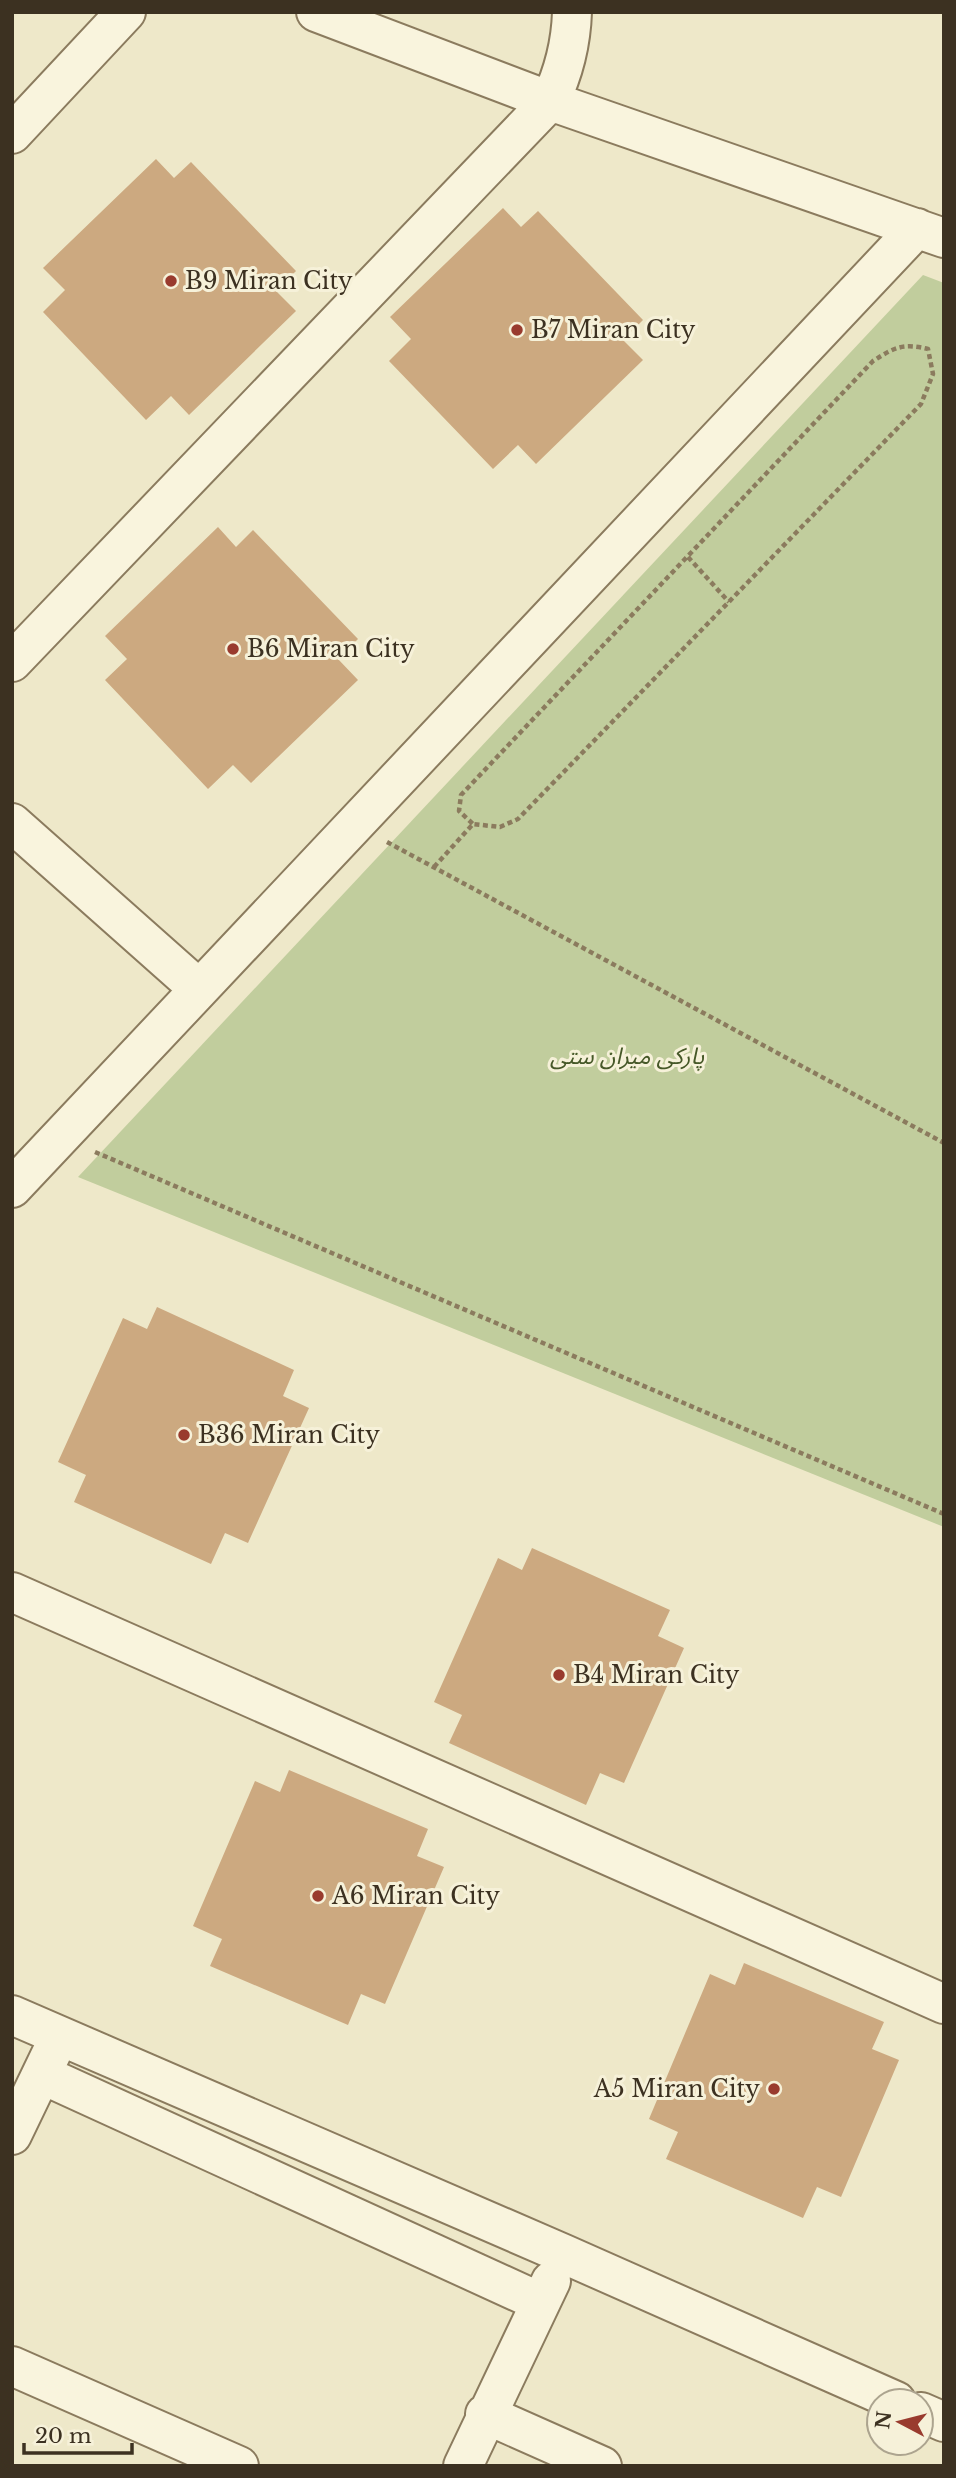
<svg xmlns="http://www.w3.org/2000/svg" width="956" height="2478" font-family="'Libre Baskerville','Noto Sans Arabic',serif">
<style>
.green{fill:#c1cd9d}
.building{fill:#cca980}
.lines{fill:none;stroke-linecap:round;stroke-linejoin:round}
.minor-casing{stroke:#8b7b5e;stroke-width:42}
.path{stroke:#8b7b5e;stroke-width:4.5;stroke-dasharray:5 3.5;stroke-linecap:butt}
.minor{stroke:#f9f4dd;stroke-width:38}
.poi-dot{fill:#993b2e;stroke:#f6f1d9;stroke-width:2.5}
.labels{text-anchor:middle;stroke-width:6;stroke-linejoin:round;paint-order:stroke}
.poi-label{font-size:23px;fill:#3c3121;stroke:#f6f1d9;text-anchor:start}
.park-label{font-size:23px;font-style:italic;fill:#465828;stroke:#f6f1d9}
</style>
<rect width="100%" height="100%" fill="#eee8c9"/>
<path class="green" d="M 923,275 L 944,283 L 944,1527 L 78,1177 Z"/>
<path class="building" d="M 156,159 L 174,178 L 191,162 L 296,271 L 276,291 L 296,311 L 189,415 L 171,396 L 146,420 L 43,312 L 65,290 L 43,268 Z
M 503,208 L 521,227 L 538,211 L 643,320 L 623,340 L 643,360 L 536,464 L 518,445 L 493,469 L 389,361 L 411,339 L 390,317 Z
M 218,527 L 236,547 L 253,530 L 358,639 L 338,659 L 358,680 L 251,783 L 233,765 L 208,789 L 105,680 L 127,659 L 105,636 Z
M 157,1307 L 294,1370 L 283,1396 L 309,1408 L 248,1543 L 225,1533 L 211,1564 L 74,1502 L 86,1475 L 58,1462 L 123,1318 L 147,1329 Z
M 532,1548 L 670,1610 L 658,1636 L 684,1648 L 624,1783 L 600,1773 L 586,1805 L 449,1743 L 462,1715 L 434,1702 L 498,1558 L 522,1570 Z
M 289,1770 L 428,1829 L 417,1856 L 444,1867 L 385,2004 L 361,1994 L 348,2025 L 210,1966 L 222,1939 L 193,1926 L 255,1781 L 280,1792 Z
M 744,1963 L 884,2022 L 872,2049 L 899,2060 L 841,2197 L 817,2187 L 803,2218 L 666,2159 L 678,2132 L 649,2119 L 710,1974 L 735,1985 Z"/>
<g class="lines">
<defs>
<path id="minor" d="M 316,12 L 550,101 L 944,238
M 12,134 L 126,12
M 12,662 L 550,101 C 564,72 571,44 572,12
M 12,823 L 199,989
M 12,1188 L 917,228
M 12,1592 L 944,2004
M 12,2015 L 564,2254 L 896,2401
M 43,2075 L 540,2302
M 12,2135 L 52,2052
M 12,2366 L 239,2466
M 921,2412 L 944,2422
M 485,2414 L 602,2466
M 463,2466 L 551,2281"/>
</defs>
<use href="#minor" class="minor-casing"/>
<path class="path" d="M 688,557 L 729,602
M 387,842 L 944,1143
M 434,867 L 473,824 L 500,827 L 518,819 L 921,404 L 933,374 L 928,349 C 903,343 895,347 873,361 L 461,795 L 459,811 L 473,824
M 95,1152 L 944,1514"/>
<use href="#minor" class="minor"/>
</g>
<g class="poi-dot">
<circle cx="171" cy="281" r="7"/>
<circle cx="517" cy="330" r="7"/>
<circle cx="233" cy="649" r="7"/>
<circle cx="184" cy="1435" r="7"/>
<circle cx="559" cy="1675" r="7"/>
<circle cx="318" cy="1896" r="7"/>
<circle cx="774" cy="2089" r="7"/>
</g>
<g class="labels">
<g class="poi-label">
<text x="185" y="289">B9 Miran City</text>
<text x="531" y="338">B7 Miran City</text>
<text x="247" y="657">B6 Miran City</text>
<text x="198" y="1443">B36 Miran City</text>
<text x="573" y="1683">B4 Miran City</text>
<text x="332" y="1904">A6 Miran City</text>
<text x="760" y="2097" text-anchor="end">A5 Miran City</text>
</g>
<g class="park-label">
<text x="627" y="1064">پارکی میران ستی</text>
</g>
</g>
<rect width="956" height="2478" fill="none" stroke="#3c3121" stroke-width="28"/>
<g transform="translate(900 2422) rotate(277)"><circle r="33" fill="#f6f1d9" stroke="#aca48f" stroke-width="2"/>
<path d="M0-5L12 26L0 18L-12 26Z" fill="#993b2e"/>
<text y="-10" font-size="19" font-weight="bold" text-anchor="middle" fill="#3c3121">N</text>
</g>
<path d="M24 2443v10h108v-10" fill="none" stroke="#3c3121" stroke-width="3.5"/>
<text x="35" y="2443" font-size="21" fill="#3c3121" stroke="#f6f1d9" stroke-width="5" paint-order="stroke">20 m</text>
</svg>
